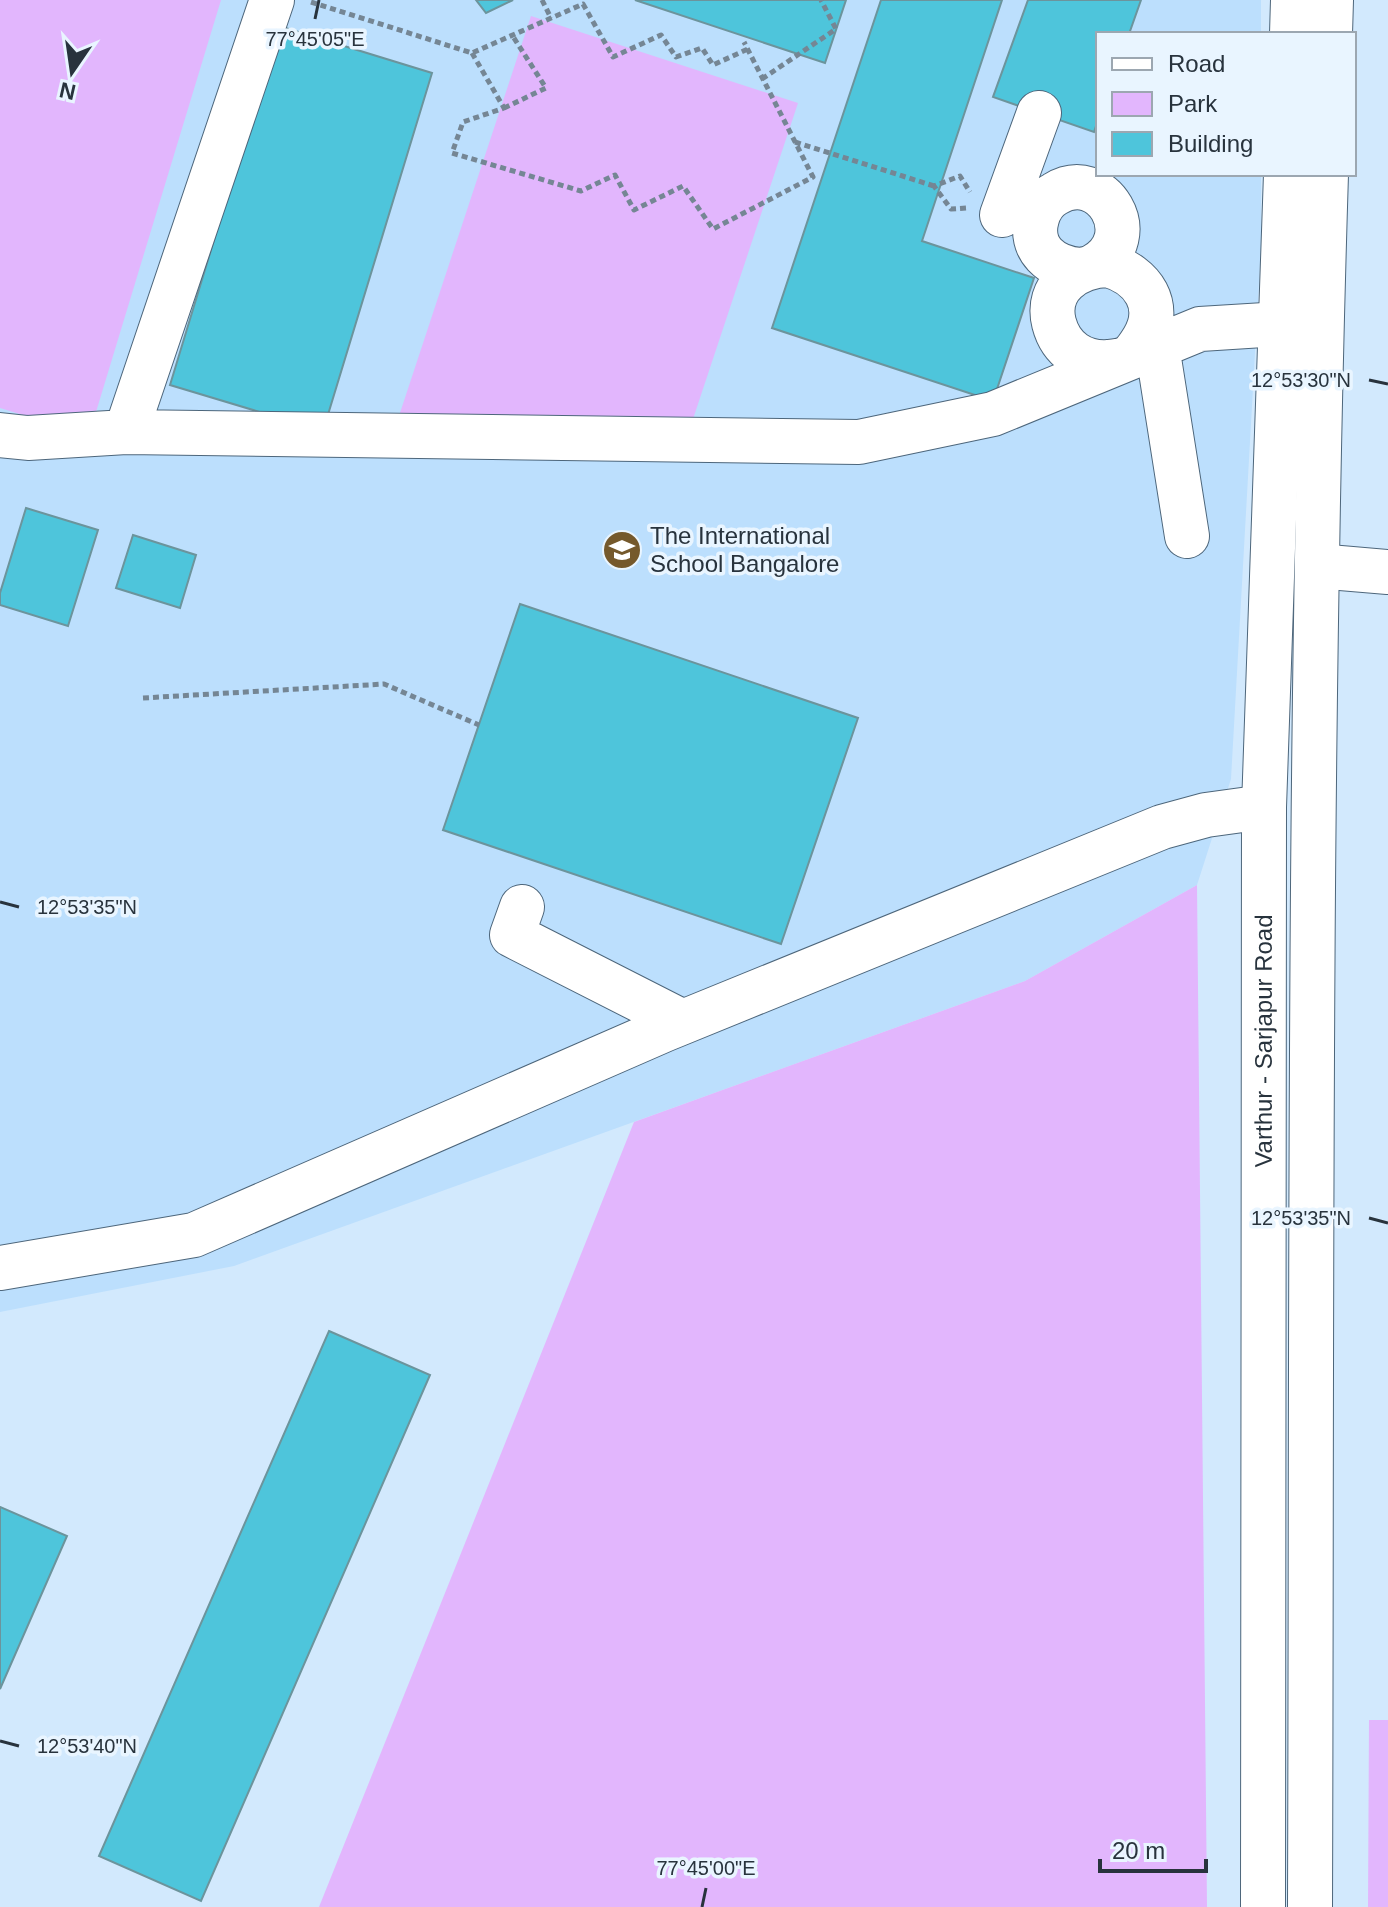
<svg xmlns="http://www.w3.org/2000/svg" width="1388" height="1907" font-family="Helvetica,sans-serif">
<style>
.built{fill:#bcdffd}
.green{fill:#e2b6fd}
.building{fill:#4ec5db;stroke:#6c949c;stroke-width:2}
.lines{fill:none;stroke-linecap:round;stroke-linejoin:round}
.minor-casing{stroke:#4d667b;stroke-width:46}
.major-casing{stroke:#4d667b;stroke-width:46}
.path{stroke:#758694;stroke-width:5;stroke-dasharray:6 4;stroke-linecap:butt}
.minor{stroke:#fff;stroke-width:44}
.major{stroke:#fff;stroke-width:44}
.ticks{fill:none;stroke:#28333d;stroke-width:3}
.labels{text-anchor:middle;stroke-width:7;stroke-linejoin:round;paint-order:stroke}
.poi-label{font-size:24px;fill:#28333d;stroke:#e9f5ff;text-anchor:start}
.street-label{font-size:24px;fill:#28333d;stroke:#e9f5ff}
.ticks-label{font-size:20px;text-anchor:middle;fill:#28333d;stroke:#e9f5ff;stroke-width:7;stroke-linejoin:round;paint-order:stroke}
</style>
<rect width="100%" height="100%" fill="#d2e9fd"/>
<path class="built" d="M 0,0 L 1261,0 L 1261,34 L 1098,34 L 1098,174 L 1261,174 L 1261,246 L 1231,779 L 1197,885 L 1025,981 L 234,1266 L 0,1312 Z"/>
<path class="green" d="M 0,0 L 221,0 L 89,435 L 0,408 Z
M 531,16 L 798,103 L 692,422 L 397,422 Z
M 1197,885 L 1207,1907 L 319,1907 L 634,1122 L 1025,981 Z
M 1369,1720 L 1388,1720 L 1388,1907 L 1368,1907 Z"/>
<path class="building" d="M 476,0 L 513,0 L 486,13 Z
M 635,0 L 846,0 L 825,63 Z
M 881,0 L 1002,0 L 922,241 L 1034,278 L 993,401 L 772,328 Z
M 1028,0 L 1141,0 L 1129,34 L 1098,34 L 1098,120 L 1094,132 L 993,97 Z
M 279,26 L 432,73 L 323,431 L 170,385 Z
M 26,508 L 98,530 L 68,626 L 0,605 L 0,593 Z
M 133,535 L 196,555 L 180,608 L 116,588 Z
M 520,604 L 858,718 L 781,944 L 443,830 Z
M 329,1331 L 430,1375 L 201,1901 L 99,1856 Z
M 0,1507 L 67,1536 L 0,1689 Z"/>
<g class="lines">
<defs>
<path id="minor" d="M 1002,215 L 1039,113
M 1108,265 C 1143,275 1164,306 1143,340 C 1139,346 1134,355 1127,358 C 1123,361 1114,361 1109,362 C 1083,364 1061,350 1054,323 C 1045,287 1076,266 1108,265 Z
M 1080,270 C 1052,268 1028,249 1037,218 C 1040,207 1046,199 1055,194 C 1102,165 1146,237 1094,266
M 1157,346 L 1187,536
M 126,432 L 272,0
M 0,435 L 28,438 L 126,432 L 859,442 L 993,414 L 1200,329 L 1279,324 L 1317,327
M 1317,566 L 1388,572
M 522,907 L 512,935 L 683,1022
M 0,1268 L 194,1235 L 666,1029 L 1162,827 L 1206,815 L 1264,807"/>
<g id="major">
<path d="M 1292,34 L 1293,0"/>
<path d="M 1330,34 L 1331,0"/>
<path id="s1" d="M 1263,1907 L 1264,807 L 1286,174"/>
<path d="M 1310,1907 C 1312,1329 1308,751 1326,174"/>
</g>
</defs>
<use href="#minor" class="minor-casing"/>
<use href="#major" class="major-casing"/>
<path class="path" d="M 542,0 L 551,18
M 311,2 L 472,53 L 583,4 L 613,57 L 661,35 L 676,57 L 702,48 L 713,65 L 748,49
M 472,53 L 504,108 L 463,122 L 452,153 L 581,191 L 615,175 L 634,210 L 683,186 L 713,229 L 813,177 L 744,42
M 762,79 L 836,29 L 821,0
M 504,108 L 546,88 L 512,35
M 795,142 L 934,186
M 966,208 L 951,209 L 934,186 L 960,176 L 970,192
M 143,698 L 384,684 L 479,725"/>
<use href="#minor" class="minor"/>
<use href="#major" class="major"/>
</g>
<path class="ticks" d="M 315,19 L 319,0M 1369,380 L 1388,384M 0,902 L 19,907M 1369,1218 L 1388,1223M 0,1741 L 19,1746M 702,1907 L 706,1888"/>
<defs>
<symbol id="school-disc" viewBox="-11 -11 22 22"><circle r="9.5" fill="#75592c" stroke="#e9f5ff"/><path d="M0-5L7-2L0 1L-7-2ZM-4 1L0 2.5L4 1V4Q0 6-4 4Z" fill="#fff"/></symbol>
</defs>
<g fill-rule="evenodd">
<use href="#school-disc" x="600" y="528" width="44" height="44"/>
</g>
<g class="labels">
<g class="poi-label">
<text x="650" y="544">The International<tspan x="650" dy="28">School Bangalore</tspan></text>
</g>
<g class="street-label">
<text dy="8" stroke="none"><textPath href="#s1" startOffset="866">Varthur - Sarjapur Road</textPath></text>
</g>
</g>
<g class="ticks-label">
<text x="315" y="46">77°45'05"E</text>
<text x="1301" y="387">12°53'30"N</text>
<text x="87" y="914">12°53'35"N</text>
<text x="1301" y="1225">12°53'35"N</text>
<text x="87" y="1753">12°53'40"N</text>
<text x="706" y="1875">77°45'00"E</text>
</g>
<rect x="1096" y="32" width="260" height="144" fill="#e9f5ff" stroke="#9ca7b1" stroke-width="2"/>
<rect x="1112" y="58" width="40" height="12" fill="#ffffff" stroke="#9ca7b1" stroke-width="2"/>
<text x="1168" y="72" font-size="24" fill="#28333d">Road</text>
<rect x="1112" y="92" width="40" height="24" fill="#e2b6fd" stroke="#9ca7b1" stroke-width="2"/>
<text x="1168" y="112" font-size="24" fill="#28333d">Park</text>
<rect x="1112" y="132" width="40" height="24" fill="#4ec5db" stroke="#9ca7b1" stroke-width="2"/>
<text x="1168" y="152" font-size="24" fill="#28333d">Building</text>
<g transform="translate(72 72) rotate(193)" stroke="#e9f5ff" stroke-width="6" paint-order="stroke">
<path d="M0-6L14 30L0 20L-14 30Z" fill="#28333d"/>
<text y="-12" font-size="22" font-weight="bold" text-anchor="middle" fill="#28333d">N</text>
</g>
<path d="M1100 1859v12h106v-12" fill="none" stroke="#28333d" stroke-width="4"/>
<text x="1112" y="1859" font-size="24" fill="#28333d" stroke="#e9f5ff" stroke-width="6" paint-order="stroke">20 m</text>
</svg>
